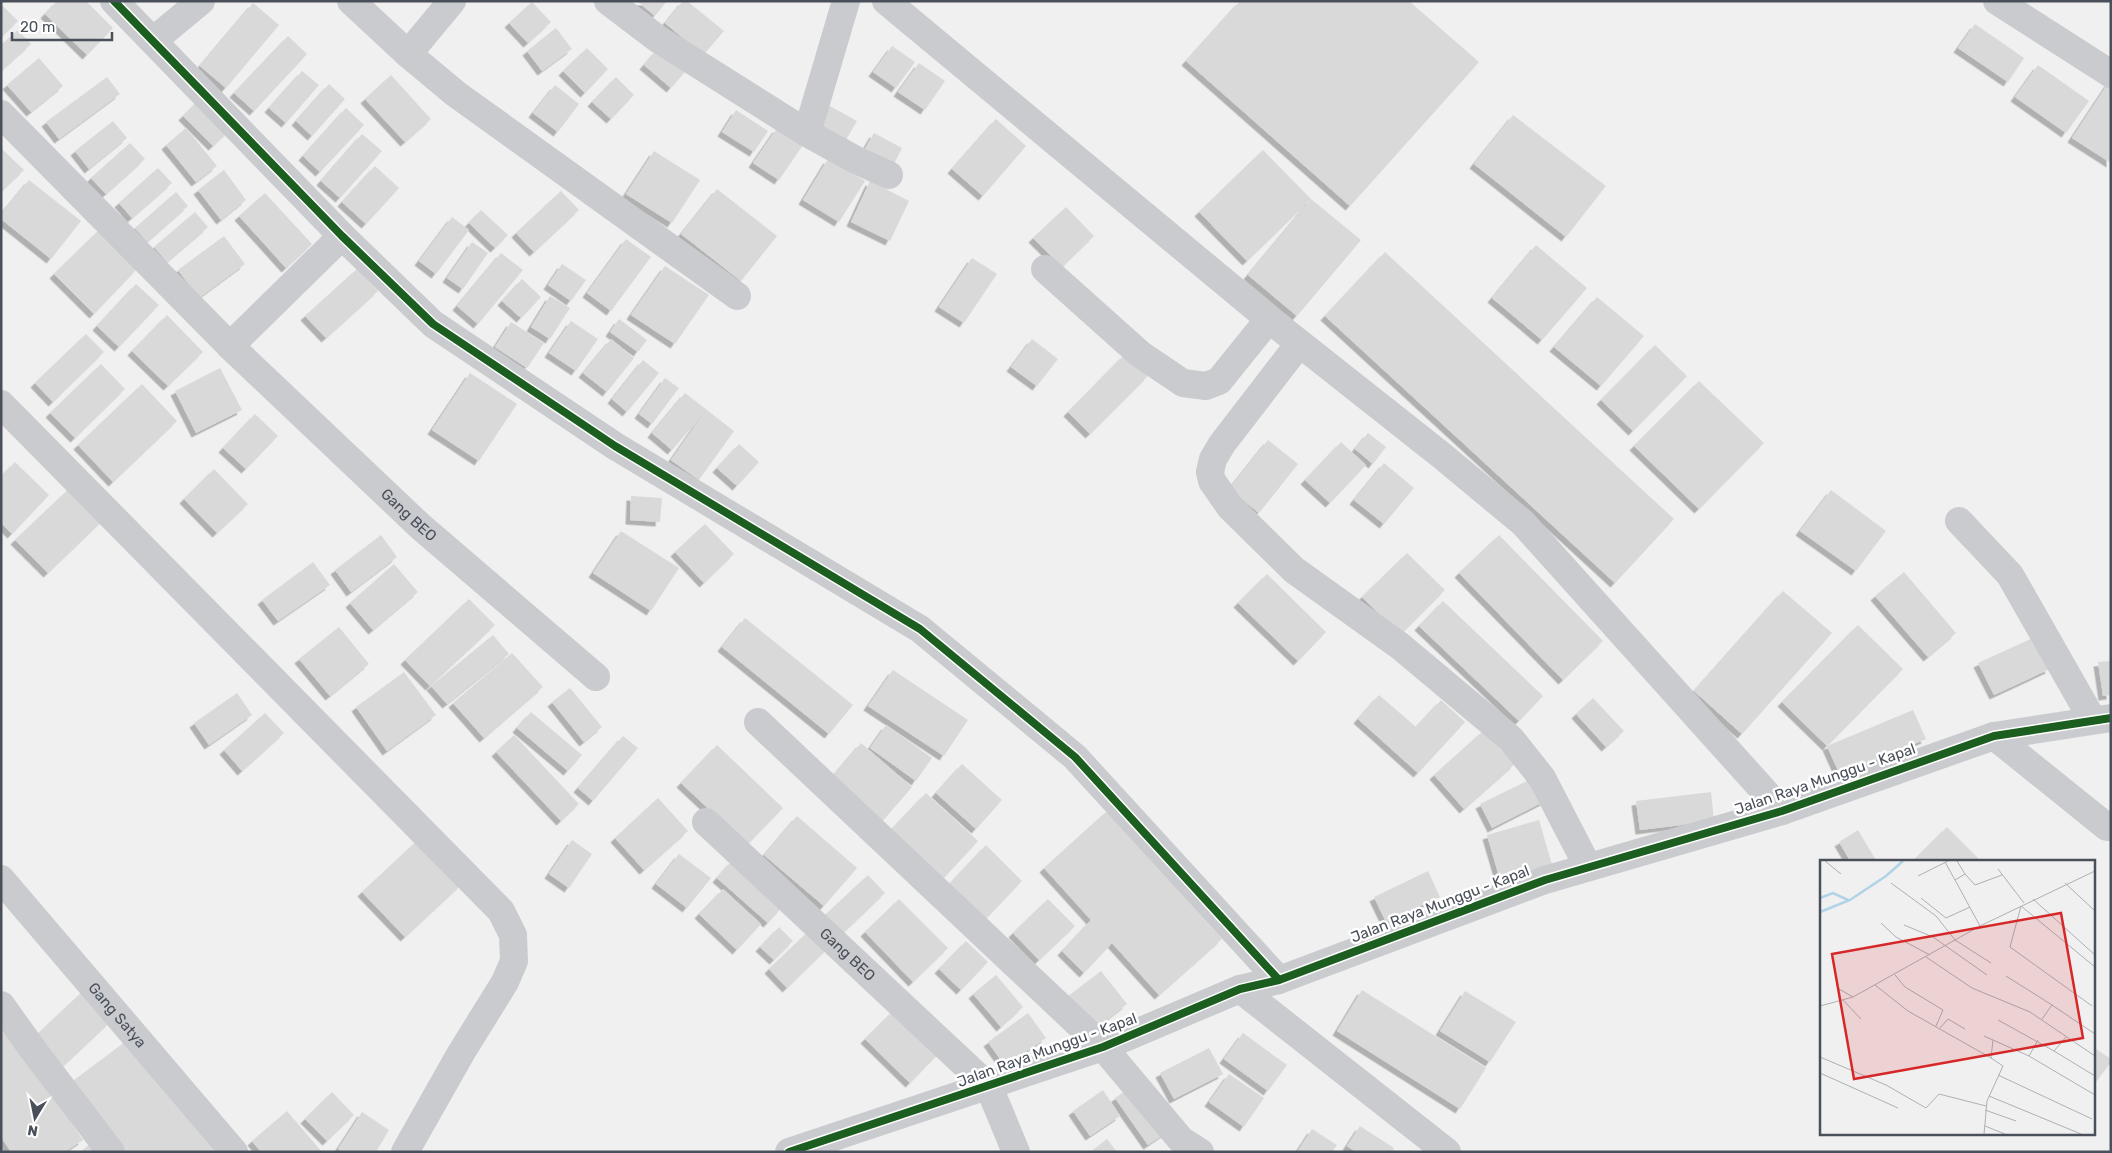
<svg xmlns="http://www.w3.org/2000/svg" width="2112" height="1153" font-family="Rubik,sans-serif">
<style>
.building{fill:#d9d9da;filter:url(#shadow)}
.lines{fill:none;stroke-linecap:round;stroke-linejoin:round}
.minor{stroke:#cacbce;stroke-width:28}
.cycleway-casing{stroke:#fff;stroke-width:11}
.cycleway{stroke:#1b5e20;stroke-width:8}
.labels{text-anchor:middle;stroke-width:5;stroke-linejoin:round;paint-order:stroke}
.street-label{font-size:15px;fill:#49505a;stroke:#fff}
.inset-river{fill:none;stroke:#b0d3e7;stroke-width:2.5}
.inset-road{fill:none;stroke:#adb0b4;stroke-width:1}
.view{fill:#d62828;fill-opacity:0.15;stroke:#d62828;stroke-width:2.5}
.inset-edge{fill:none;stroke:#49505a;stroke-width:2.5}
</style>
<defs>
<filter id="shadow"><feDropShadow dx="-4.5" dy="4.5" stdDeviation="0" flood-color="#0004"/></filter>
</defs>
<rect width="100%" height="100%" fill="#f0f0f0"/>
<path class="building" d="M 57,1 L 86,1 L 113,28 L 87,55 L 45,14 Z
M 637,1 L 667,1 L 655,16 Z
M 683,1 L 687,1 L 724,31 L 703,55 L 665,23 Z
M 1240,1 L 1409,1 L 1479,62 L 1350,206 L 1186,61 Z
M 532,2 L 551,22 L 528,43 L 509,23 Z
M 253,3 L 279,25 L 226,88 L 200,66 Z
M 3,6 L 18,21 L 1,37 L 1,8 Z
M 1975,24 L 2024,58 L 2008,82 L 1958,48 Z
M 556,28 L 572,49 L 542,71 L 527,51 Z
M 18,30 L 31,44 L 1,71 L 1,45 Z
M 288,36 L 307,54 L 254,111 L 234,93 Z
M 892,46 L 915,62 L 896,88 L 873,72 Z
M 587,48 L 608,69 L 585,93 L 563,71 Z
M 658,49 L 685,72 L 671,88 L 644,65 Z
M 39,58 L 63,86 L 31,112 L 7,85 Z
M 919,63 L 945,81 L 925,110 L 898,92 Z
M 2038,65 L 2089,101 L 2066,133 L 2015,97 Z
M 302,71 L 319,85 L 286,123 L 269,108 Z
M 391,75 L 431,119 L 405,142 L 365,99 Z
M 107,77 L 120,94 L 59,139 L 46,122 Z
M 616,77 L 634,95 L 611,119 L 592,102 Z
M 2109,82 L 2111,83 L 2111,163 L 2072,138 Z
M 329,84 L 345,99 L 312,136 L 296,121 Z
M 555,85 L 579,104 L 558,132 L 533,113 Z
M 201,98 L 232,128 L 213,146 L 183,116 Z
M 828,105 L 857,121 L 843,145 L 814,128 Z
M 346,108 L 364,125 L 320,172 L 303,156 Z
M 736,110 L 768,131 L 754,152 L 722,132 Z
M 1513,115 L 1606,186 L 1566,237 L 1474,164 Z
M 996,119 L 1026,146 L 983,196 L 952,169 Z
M 113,121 L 127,138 L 89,169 L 75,151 Z
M 186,128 L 217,166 L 196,182 L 166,145 Z
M 777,128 L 803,145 L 779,180 L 753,163 Z
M 874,133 L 902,148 L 892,168 L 863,152 Z
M 362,134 L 382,151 L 340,198 L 321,181 Z
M 130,143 L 145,159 L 106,194 L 91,178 Z
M 1,148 L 24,170 L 1,192 Z
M 1263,150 L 1311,199 L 1247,261 L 1199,212 Z
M 654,151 L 700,180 L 672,223 L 626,194 Z
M 828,159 L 865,181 L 839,222 L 803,200 Z
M 375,166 L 399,188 L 366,224 L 342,202 Z
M 158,168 L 172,183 L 132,218 L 119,203 Z
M 224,170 L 246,200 L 221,220 L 198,190 Z
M 29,180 L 81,221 L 51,259 L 1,219 L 1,214 Z
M 870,181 L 909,201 L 890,241 L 851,222 Z
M 717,189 L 777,236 L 741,281 L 681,234 Z
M 561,191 L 579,210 L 534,252 L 516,233 Z
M 176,192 L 188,206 L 147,242 L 135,228 Z
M 265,193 L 312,244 L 286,268 L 239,216 Z
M 1311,199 L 1361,240 L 1297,316 L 1248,275 Z
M 1066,207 L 1094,236 L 1062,267 L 1033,238 Z
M 481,210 L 508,235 L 495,248 L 469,223 Z
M 195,212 L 208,227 L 167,262 L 154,247 Z
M 452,217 L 469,230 L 436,274 L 419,261 Z
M 98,231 L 137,269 L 94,314 L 54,274 Z
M 224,236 L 245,264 L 199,298 L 178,270 Z
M 626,239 L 651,257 L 611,311 L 587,293 Z
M 472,242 L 488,253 L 463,289 L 447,278 Z
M 1536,245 L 1587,288 L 1542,340 L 1492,298 Z
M 1385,252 L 1674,519 L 1615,583 L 1325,316 Z
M 501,253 L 523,270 L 478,324 L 457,306 Z
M 972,258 L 997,274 L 964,323 L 939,307 Z
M 562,264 L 586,280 L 571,301 L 548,285 Z
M 665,266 L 709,295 L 675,344 L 631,315 Z
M 357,269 L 378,291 L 326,338 L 305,316 Z
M 522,279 L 541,297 L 521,318 L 502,301 Z
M 136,284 L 159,305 L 119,347 L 97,326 Z
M 550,296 L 570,308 L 550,339 L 531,327 Z
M 1597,297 L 1644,336 L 1601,386 L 1554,347 Z
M 167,315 L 203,352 L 168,386 L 132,351 Z
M 619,319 L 647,340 L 638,352 L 610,332 Z
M 571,321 L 598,339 L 576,371 L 549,353 Z
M 511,322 L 544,343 L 527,368 L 495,347 Z
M 86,334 L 104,352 L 53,402 L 35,383 Z
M 611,339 L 634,358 L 607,392 L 583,373 Z
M 1032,339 L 1058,359 L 1037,386 L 1011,367 Z
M 1655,345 L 1687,376 L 1633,431 L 1601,400 Z
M 1125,354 L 1148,376 L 1090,434 L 1068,412 Z
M 643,360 L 659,373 L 627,412 L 612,399 Z
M 101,364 L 125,389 L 75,438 L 50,413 Z
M 220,368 L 242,410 L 196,433 L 175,391 Z
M 470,373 L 517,404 L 479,461 L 432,430 Z
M 665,378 L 679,388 L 652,424 L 639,414 Z
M 1699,381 L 1764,443 L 1699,509 L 1634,446 Z
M 142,384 L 177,421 L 113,482 L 78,445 Z
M 685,393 L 734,431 L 699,480 L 671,460 L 703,414 L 672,450 L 652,433 Z
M 255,414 L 278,436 L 246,469 L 223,448 Z
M 1368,433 L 1386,447 L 1373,464 L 1355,449 Z
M 1268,440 L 1298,464 L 1259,513 L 1229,489 Z
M 1341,442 L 1366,465 L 1330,503 L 1305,480 Z
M 739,444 L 759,462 L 737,486 L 717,468 Z
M 15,462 L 49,495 L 12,534 L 1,523 L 1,476 Z
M 1384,463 L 1414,488 L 1384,524 L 1354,500 Z
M 214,469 L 248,504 L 217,533 L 184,499 Z
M 72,486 L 104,519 L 48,573 L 15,540 Z
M 1831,490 L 1886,531 L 1856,571 L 1800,531 Z
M 631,496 L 662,498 L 660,522 L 630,520 Z
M 705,524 L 734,554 L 704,583 L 675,552 Z
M 621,531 L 679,568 L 651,611 L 593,573 Z
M 381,535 L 397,557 L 351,592 L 335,570 Z
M 1499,535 L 1603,641 L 1563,680 L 1459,573 Z
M 1407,553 L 1445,590 L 1400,635 L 1362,597 Z
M 313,562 L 330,585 L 278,621 L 262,600 Z
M 394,564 L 418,592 L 373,630 L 350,603 Z
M 1904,572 L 1956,633 L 1928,657 L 1875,596 Z
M 1267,574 L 1326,632 L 1298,661 L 1238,603 Z
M 1783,591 L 1832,633 L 1742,734 L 1694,691 Z
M 469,599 L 495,625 L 430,686 L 405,660 Z
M 1443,601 L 1543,696 L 1519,721 L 1419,626 Z
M 745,618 L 853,705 L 829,734 L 722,647 Z
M 1858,625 L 1903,669 L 1827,746 L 1782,702 Z
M 339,627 L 369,664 L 330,696 L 299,659 Z
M 493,635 L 509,654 L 447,704 L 431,686 Z
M 2035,637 L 2050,669 L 1994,695 L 1978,663 Z
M 512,653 L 543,687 L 484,738 L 453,703 Z
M 2111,661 L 2111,695 L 2103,696 L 2098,662 Z
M 893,670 L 968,720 L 944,756 L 868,706 Z
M 404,672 L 436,715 L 387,751 L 356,707 Z
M 570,688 L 602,727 L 584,742 L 552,702 Z
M 237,693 L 252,715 L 209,745 L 194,723 Z
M 1379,695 L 1416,727 L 1441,700 L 1465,722 L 1418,773 L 1358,719 Z
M 1593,698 L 1624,731 L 1606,747 L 1576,714 Z
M 1913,710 L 1926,739 L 1840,775 L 1827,746 Z
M 531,712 L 582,755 L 568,771 L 517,728 Z
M 265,713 L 284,733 L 242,771 L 224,750 Z
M 886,725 L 932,758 L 916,781 L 870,748 Z
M 1484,730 L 1515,764 L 1464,809 L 1434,775 Z
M 514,735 L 579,804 L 561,821 L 496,752 Z
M 623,736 L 638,748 L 593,801 L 578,788 Z
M 861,743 L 912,787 L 879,825 L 828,782 Z
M 717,745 L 783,808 L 747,845 L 681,783 Z
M 962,764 L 1002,800 L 976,829 L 936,793 Z
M 1533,778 L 1545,801 L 1492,828 L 1480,804 Z
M 1711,792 L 1714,821 L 1640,830 L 1636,801 Z
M 926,793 L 978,841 L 939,883 L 886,835 Z
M 658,798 L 688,831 L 644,870 L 615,838 Z
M 1107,811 L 1222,939 L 1159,995 L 1112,943 L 1084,973 L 1062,951 L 1091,920 L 1044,868 Z
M 797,816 L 857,868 L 824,906 L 764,855 Z
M 1539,820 L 1553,868 L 1501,883 L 1487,835 Z
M 1947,827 L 1982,862 L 1912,862 Z
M 1858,830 L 1877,862 L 1851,862 L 1839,842 Z
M 419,839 L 462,884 L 405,937 L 362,892 Z
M 572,840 L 592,854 L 569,888 L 549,874 Z
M 986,845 L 1022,881 L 981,924 L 944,890 Z
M 679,854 L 711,878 L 687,908 L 656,884 Z
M 733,860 L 784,905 L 768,923 L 717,878 Z
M 1428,871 L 1440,897 L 1386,922 L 1374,897 Z
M 868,875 L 885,893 L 841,935 L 823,917 Z
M 723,889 L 761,924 L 737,950 L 699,914 Z
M 899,899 L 948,948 L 913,982 L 865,932 Z
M 1048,899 L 1075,926 L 1039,960 L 1013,933 Z
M 779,927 L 793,941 L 774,960 L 760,947 Z
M 810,930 L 828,948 L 787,988 L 769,969 Z
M 966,941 L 988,962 L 961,990 L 939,969 Z
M 1101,971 L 1127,1004 L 1094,1030 L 1067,997 Z
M 996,975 L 1023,1007 L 1001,1027 L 973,994 Z
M 1362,990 L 1486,1068 L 1460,1109 L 1337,1031 Z
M 1465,991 L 1516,1022 L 1490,1062 L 1440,1031 Z
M 82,992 L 110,1022 L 59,1070 L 31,1040 Z
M 896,1008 L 941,1051 L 910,1083 L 865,1039 Z
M 1028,1013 L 1046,1038 L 1005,1066 L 988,1042 Z
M 7,1030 L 83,1140 L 65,1152 L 11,1152 L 1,1137 L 1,1034 Z
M 1243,1033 L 1287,1065 L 1268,1091 L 1224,1059 Z
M 125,1042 L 226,1152 L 116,1152 L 66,1086 Z
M 2093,1047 L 2111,1059 L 2111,1062 L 2093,1086 Z
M 1209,1048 L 1223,1074 L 1174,1099 L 1160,1073 Z
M 1229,1074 L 1264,1098 L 1244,1127 L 1209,1102 Z
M 1134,1085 L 1167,1132 L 1148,1145 L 1115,1098 Z
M 1103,1090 L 1120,1116 L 1090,1136 L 1073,1111 Z
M 332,1092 L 354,1115 L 327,1141 L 305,1119 Z
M 287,1111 L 322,1152 L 261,1152 L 252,1141 Z
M 362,1112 L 389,1130 L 376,1152 L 343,1152 L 338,1149 Z
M 1360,1126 L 1394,1148 L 1392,1152 L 1356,1152 L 1347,1146 Z
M 1312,1129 L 1337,1145 L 1332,1152 L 1297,1152 Z
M 1107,1139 L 1117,1152 L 1090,1152 Z
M 89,1145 L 94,1152 L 80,1152 Z"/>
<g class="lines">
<g class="minor">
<path d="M 114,1 L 342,236 L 433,324 L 615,446 L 920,629 L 1075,757 L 1279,980"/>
<path d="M 351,1 L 408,54 L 456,94 L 737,296"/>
<path d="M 608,1 L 658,39 L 807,133 L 856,160 L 889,175"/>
<path d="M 886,1 L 1269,319 L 1441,455 L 1523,523 L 1782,811"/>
<path d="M 1997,1 L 2111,74"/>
<path d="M 154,40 L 201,1"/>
<path d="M 408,54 L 452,1"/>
<path d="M 1,114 L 230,346 L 342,236"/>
<path d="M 807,133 L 846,1"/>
<path d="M 1045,269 L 1140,354 L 1183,383 L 1206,386 L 1219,381 L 1269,319"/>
<path d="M 1299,344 L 1222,444 L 1213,459 L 1210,472 L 1212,481 L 1230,507 L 1294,570 L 1400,646 L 1511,739 L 1542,778 L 1588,867"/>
<path id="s1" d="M 230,346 L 421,527 L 596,677"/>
<path d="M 1,404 L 501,911 L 513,935 L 514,961 L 505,982 L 461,1053 L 405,1152"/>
<path d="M 1959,521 L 2010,575 L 2092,719"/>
<path d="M 758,722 L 1103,1047 L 1181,1140 L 1200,1152"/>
<path d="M 1994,736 L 2107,827"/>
<path id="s2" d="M 706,822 L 989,1087 L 1016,1152"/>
<path id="s3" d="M 1,879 L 234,1152"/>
<path d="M 1240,989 L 1447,1152"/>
<path d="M 1,1005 L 34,1051 L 111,1152"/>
<path d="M 789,1152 L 1103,1047 L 1240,989 L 1279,980 L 1545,880 L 1782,811 L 1994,736 L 2111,718"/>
</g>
<defs>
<path id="cycleway" d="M 114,1 L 342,236 L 433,324 L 615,446 L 920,629 L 1075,757 L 1279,980
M 789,1152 L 1103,1047 L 1240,989 L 1279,980 L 1545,880 L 1782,811 L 1994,736 L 2111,718"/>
</defs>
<use href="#cycleway" class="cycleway-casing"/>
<use href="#cycleway" class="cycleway"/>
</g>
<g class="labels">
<g class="street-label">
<text dy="5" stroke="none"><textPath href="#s1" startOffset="246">Gang BEO</textPath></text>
<text transform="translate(1825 779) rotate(-19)" y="5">Jalan Raya Munggu - Kapal</text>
<text transform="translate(1440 904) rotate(-21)" y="5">Jalan Raya Munggu - Kapal</text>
<text dy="5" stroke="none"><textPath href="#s2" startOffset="194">Gang BEO</textPath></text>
<text dy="5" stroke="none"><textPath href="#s3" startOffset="179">Gang Satya</textPath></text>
<text transform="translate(1047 1050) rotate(-20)" y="5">Jalan Raya Munggu - Kapal</text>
</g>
</g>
<g transform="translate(1820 860)">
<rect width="275" height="275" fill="#f0f0f0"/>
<path class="inset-river" d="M 0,38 L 13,33 L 28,40M 0,52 L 30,40 L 66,16 L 83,1"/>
<path class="inset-road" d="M 5,1 L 21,14M 137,1 L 145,14 L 135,20 L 160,66M 125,2 L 135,20M 178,9 L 204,43M 145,14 L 155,25 L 182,15M 98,16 L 128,1M 71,23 L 116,56 L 135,80 L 171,103M 245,23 L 275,51M 101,38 L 126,58 L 150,47M 213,39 L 275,95M 201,46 L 190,87 L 272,146M 201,46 L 275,107M 61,63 L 76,77 L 110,95M 84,65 L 113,77 L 167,115M 106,97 L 152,128 L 210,152 L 275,196M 75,115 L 85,127 L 123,150 L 116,166M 186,116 L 232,145M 55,125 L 88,151 L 171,198 L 173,180M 19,129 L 33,137M 23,140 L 41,159M 0,146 L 33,137 L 160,66 L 275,11M 222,159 L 232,145 L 275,174M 178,160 L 234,191M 120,168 L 128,159 L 145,169M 164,176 L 209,196 L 218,180M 246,177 L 234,191 L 275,216M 209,196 L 275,235M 0,197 L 66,225 L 106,248 L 119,234 L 166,246M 0,213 L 78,248M 178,215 L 272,259M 169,236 L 261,274M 165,250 L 196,261M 165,266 L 185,274M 164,274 L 167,241 L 183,206 L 171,198"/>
<path class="view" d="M 241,53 L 263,178 L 34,219 L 12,94 Z"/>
<rect width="275" height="275" class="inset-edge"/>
</g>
<rect width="2112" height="1153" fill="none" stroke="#49505a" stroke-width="5"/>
<g transform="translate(35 1118) rotate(190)" stroke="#ffffff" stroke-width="4" paint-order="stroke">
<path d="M0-4L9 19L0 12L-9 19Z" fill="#49505a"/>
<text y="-8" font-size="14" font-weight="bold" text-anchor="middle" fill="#49505a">N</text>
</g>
<path d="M12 32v8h100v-8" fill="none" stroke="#49505a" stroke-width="2.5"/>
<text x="20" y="32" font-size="15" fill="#49505a" stroke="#ffffff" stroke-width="4" paint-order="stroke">20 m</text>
</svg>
